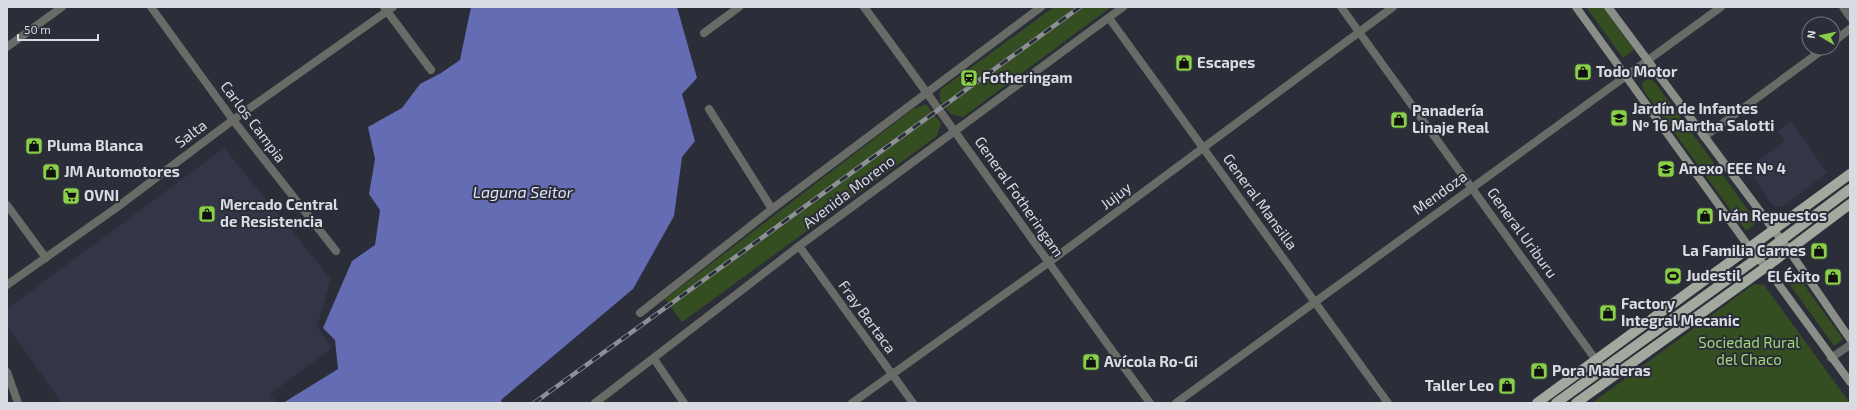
<svg xmlns="http://www.w3.org/2000/svg" width="1857" height="410" font-family="'Exo 2',sans-serif">
<style>
.built{fill:#333647}
.green{fill:#354e21}
.water{fill:#646cb3}
.lines{fill:none;stroke-linecap:round;stroke-linejoin:round}
.street{stroke:#686b66;stroke-width:8}
.secondary{stroke:#898e86;stroke-width:8}
.primary{stroke:#a2a99e;stroke-width:10}
.rail-casing{stroke:#8e9099;stroke-width:4.5}
.rail{stroke:#2b2d38;stroke-width:3;stroke-dasharray:9;stroke-linecap:butt}
.labels{text-anchor:middle;stroke-width:4;stroke-linejoin:round;paint-order:stroke}
.poi-label{font-size:15px;font-weight:bold;fill:#d9dbe2;stroke:#2b2d38;text-anchor:start}
.street-label{font-size:15px;fill:#d9dbe2;stroke:#2b2d38}
.park-label{font-size:15px;fill:#a1d876;stroke:#2b2d38}
.water-label{font-size:16px;font-style:italic;fill:#dee2f6;stroke:#2b2d38}
</style>
<rect width="100%" height="100%" fill="#2b2d38"/>
<path class="built" d="M 1791,121 L 1827,173 L 1782,207 L 1773,206 L 1747,168 L 1785,141 L 1778,131 Z
M 224,148 L 331,279 L 317,326 L 332,348 L 270,394 L 277,403 L 62,403 L 7,326 L 7,309 Z"/>
<path class="green" d="M 1054,7 L 1111,7 L 963,117 L 951,114 L 940,101 L 940,90 Z
M 1586,7 L 1603,7 L 1634,50 L 1623,58 Z
M 1648,79 L 1654,81 L 1757,222 L 1746,231 L 1644,91 L 1642,83 Z
M 926,104 L 941,123 L 937,136 L 682,322 L 665,299 L 913,109 Z
M 1792,268 L 1843,339 L 1834,346 L 1783,275 Z
M 1754,284 L 1764,285 L 1850,403 L 1592,403 Z"/>
<path class="water" d="M 471,7 L 677,7 L 697,78 L 682,94 L 695,141 L 682,157 L 674,216 L 633,289 L 501,400 L 502,403 L 283,403 L 338,369 L 335,340 L 323,328 L 352,261 L 375,245 L 380,210 L 369,194 L 375,159 L 368,127 L 402,108 L 420,84 L 441,73 L 460,60 Z"/>
<g class="lines">
<path class="street" d="M 151,7 L 233,120 L 336,251
M 384,7 L 431,70
M 864,7 C 961,138 1054,271 1150,403
M 1341,7 L 1606,374
M 1843,7 L 1850,17
M 1109,18 L 1388,403
M 704,33 L 739,7
M 1833,42 L 1850,29
M 7,47 L 62,7
M 709,109 L 772,209
M 1704,137 L 1825,48
M 7,205 L 46,258
M 799,246 L 913,403
M 7,285 L 116,208 L 233,120 L 393,7
M 640,313 L 772,209 L 1041,7
M 1831,358 L 1850,345
M 654,359 L 684,403
M 7,372 L 18,403
M 595,403 L 799,246 L 1123,7
M 852,403 L 1048,263 L 1393,7
M 1176,403 L 1721,7"/>
<path class="secondary" d="M 1576,7 L 1749,247 L 1766,267 L 1850,382
M 1608,7 L 1788,249 L 1850,339"/>
<path class="primary" d="M 1537,403 L 1850,174
M 1556,403 L 1759,257 L 1850,189
M 1576,403 L 1766,267 L 1850,204"/>
<defs>
<path id="rail" d="M 534,403 L 1080,7"/>
</defs>
<use href="#rail" class="rail-casing"/>
<use href="#rail" class="rail"/>
</g>
<defs>
<symbol id="shop-square" viewBox="-11 -11 22 22"><rect x="-9" y="-9" width="18" height="18" rx="4" fill="#89cf48" stroke="#2b2d38"/><path d="M-5-2.5h2.3a2.7 3.5 0 0 1 5.4 0H5L5.5 6h-11ZM-1.5-2.5h3a1.5 2.3 0 0 0-3 0Z" fill="#111"/></symbol>
<symbol id="station-square" viewBox="-11 -11 22 22"><rect x="-9" y="-9" width="18" height="18" rx="4" fill="#89cf48" stroke="#2b2d38"/><path d="M-3-6H3Q5-6 5-4V2Q5 4 3 4L4.5 6H3L1.5 4h-3L-3 6H-4.5L-3 4Q-5 4-5 2V-4Q-5-6-3-6ZM-3.5-4v3h7v-3ZM-3.5 1v1.5H-2V1ZM2 1v1.5H3.5V1Z" fill="#111"/></symbol>
<symbol id="school-square" viewBox="-11 -11 22 22"><rect x="-9" y="-9" width="18" height="18" rx="4" fill="#89cf48" stroke="#2b2d38"/><path d="M0-5L7-2L0 1L-7-2ZM-4 1L0 2.5L4 1V4Q0 6-4 4Z" fill="#111"/></symbol>
<symbol id="supermarket-square" viewBox="-11 -11 22 22"><rect x="-9" y="-9" width="18" height="18" rx="4" fill="#89cf48" stroke="#2b2d38"/><path d="M-6-5.5h2.5l.6 2H6L4.5 2H-2.5L-4.4-4H-6ZM-1.5 3.2a1.3 1.3 0 1 0 .1 0ZM3 3.2a1.3 1.3 0 1 0 .1 0Z" fill="#111"/></symbol>
<symbol id="stadium-square" viewBox="-11 -11 22 22"><rect x="-9" y="-9" width="18" height="18" rx="4" fill="#89cf48" stroke="#2b2d38"/><path d="M0-5a6.5 5 0 1 0 0 10a6.5 5 0 1 0 0-10ZM-3.5-1.8h7v3.6h-7Z" fill="#111"/></symbol>
</defs>
<g fill-rule="evenodd">
<use href="#shop-square" x="1174" y="53" width="20" height="20"/>
<use href="#shop-square" x="1573" y="62" width="20" height="20"/>
<use href="#station-square" x="959" y="68" width="20" height="20"/>
<use href="#school-square" x="1609" y="108" width="20" height="20"/>
<use href="#shop-square" x="1389" y="110" width="20" height="20"/>
<use href="#shop-square" x="24" y="136" width="20" height="20"/>
<use href="#school-square" x="1656" y="159" width="20" height="20"/>
<use href="#shop-square" x="41" y="162" width="20" height="20"/>
<use href="#supermarket-square" x="61" y="186" width="20" height="20"/>
<use href="#shop-square" x="197" y="204" width="20" height="20"/>
<use href="#shop-square" x="1695" y="206" width="20" height="20"/>
<use href="#shop-square" x="1809" y="241" width="20" height="20"/>
<use href="#stadium-square" x="1663" y="266" width="20" height="20"/>
<use href="#shop-square" x="1823" y="267" width="20" height="20"/>
<use href="#shop-square" x="1598" y="303" width="20" height="20"/>
<use href="#shop-square" x="1081" y="352" width="20" height="20"/>
<use href="#shop-square" x="1529" y="361" width="20" height="20"/>
<use href="#shop-square" x="1497" y="376" width="20" height="20"/>
</g>
<g class="labels">
<g class="poi-label">
<text x="1197" y="68">Escapes</text>
<text x="1596" y="77">Todo Motor</text>
<text x="982" y="83">Fotheringam</text>
<text x="1632" y="114">Jardín de Infantes<tspan x="1632" dy="17">Nº 16 Martha Salotti</tspan></text>
<text x="1412" y="116">Panadería<tspan x="1412" dy="17">Linaje Real</tspan></text>
<text x="47" y="151">Pluma Blanca</text>
<text x="1679" y="174">Anexo EEE Nº 4</text>
<text x="64" y="177">JM Automotores</text>
<text x="84" y="201">OVNI</text>
<text x="220" y="210">Mercado Central<tspan x="220" dy="17">de Resistencia</tspan></text>
<text x="1718" y="221">Iván Repuestos</text>
<text x="1806" y="256" text-anchor="end">La Familia Carnes</text>
<text x="1686" y="281">Judestil</text>
<text x="1820" y="282" text-anchor="end">El Éxito</text>
<text x="1621" y="309">Factory<tspan x="1621" dy="17">Integral Mecanic</tspan></text>
<text x="1104" y="367">Avícola Ro-Gi</text>
<text x="1552" y="376">Pora Maderas</text>
<text x="1494" y="391" text-anchor="end">Taller Leo</text>
</g>
<g class="street-label">
<text transform="translate(253 122) rotate(53)" y="5">Carlos Campia</text>
<text transform="translate(191 134) rotate(-37)" y="5">Salta</text>
<text transform="translate(849 192) rotate(-37)" y="5">Avenida Moreno</text>
<text transform="translate(1440 193) rotate(-36)" y="5">Mendoza</text>
<text transform="translate(1116 196) rotate(-37)" y="5">Jujuy</text>
<text transform="translate(1019 197) rotate(55)" y="5">General Fotheringam</text>
<text transform="translate(1260 202) rotate(54)" y="5">General Mansilla</text>
<text transform="translate(1522 233) rotate(54)" y="5">General Uriburu</text>
<text transform="translate(867 317) rotate(54)" y="5">Fray Bertaca</text>
</g>
<g class="park-label">
<text x="1749" y="348">Sociedad Rural<tspan x="1749" dy="17">del Chaco</tspan></text>
</g>
<g class="water-label">
<text x="523" y="198">Laguna Seitor</text>
</g>
</g>
<rect width="1857" height="410" fill="none" stroke="#d9dbe2" stroke-width="16"/>
<g transform="translate(1821 36) rotate(279)"><circle r="19" fill="#2b2d38" stroke="#71737c"/>
<path d="M0-3L7 15L0 10L-7 15Z" fill="#89cf48"/>
<text y="-6" font-size="11" font-weight="bold" text-anchor="middle" fill="#d9dbe2">N</text>
</g>
<path d="M18 34v6h80v-6" fill="none" stroke="#d9dbe2" stroke-width="2"/>
<text x="24" y="34" font-size="12" fill="#d9dbe2" stroke="#2b2d38" stroke-width="3" paint-order="stroke">50 m</text>
</svg>
